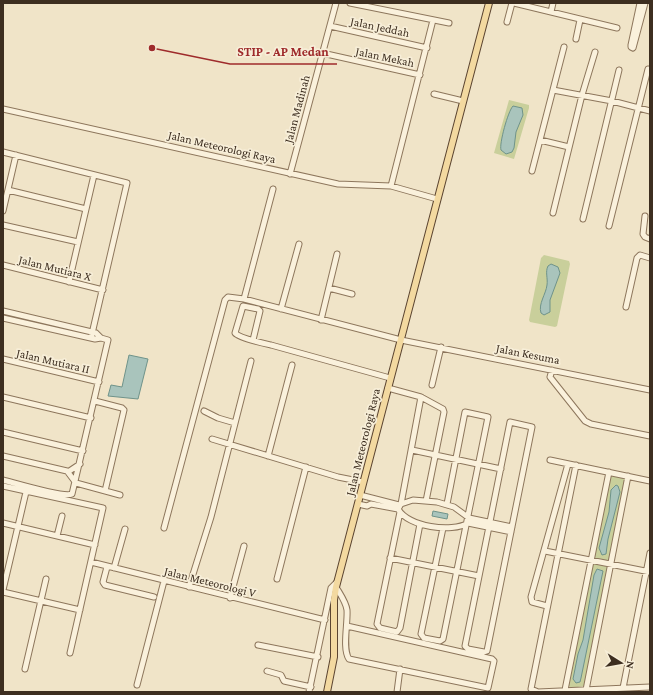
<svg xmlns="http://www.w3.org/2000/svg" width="653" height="695" font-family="'Crimson Pro',serif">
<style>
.green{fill:#c9cf9b}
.water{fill:#a9c4bc;stroke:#6f938a}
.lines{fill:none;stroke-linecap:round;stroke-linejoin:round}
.minor-casing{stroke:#8d765c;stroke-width:7}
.major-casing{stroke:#5b4430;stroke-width:8}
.minor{stroke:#faf1dc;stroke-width:5}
.major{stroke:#f3d9a0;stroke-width:6}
.labels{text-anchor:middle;stroke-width:3.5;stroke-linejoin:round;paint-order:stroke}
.street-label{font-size:12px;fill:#3d2e20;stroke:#f7eed8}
.leader{fill:none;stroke:#9e2a2b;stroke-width:1.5}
.callout-dot{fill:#9e2a2b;stroke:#f7eed8;stroke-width:1.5}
.callout-label{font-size:13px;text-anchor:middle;font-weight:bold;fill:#9e2a2b;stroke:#f7eed8;stroke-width:3.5;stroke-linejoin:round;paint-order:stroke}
</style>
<rect width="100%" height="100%" fill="#f0e4c8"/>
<path class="green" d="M 509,100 L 529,105 L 529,108 L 514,159 L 494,153 Z
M 544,255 L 569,261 L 570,264 L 557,326 L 555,327 L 530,322 L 529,320 L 541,258 Z
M 613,475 L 625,479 L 610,559 L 607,561 L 596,559 L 594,556 L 610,478 Z
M 595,563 L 608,567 L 585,686 L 571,688 L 568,685 L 592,565 Z"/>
<path class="water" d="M 513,106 L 522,108 L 523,115 L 516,132 L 514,148 L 512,152 L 506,154 L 501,150 C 499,144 508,111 513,106 Z
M 551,264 L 558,267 L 560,273 L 550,300 L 550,312 L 544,315 L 541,313 C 538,304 546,294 547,285 C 548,278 545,272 548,266 Z
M 129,355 L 148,359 L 138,399 L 108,396 L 111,385 L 122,387 Z
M 616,485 L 618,486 L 620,492 L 608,539 L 606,554 L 602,555 L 599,548 L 609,512 L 611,490 Z
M 433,511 L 448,514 L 447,519 L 432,516 Z
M 597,569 L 603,571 L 581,678 L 580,682 L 576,683 L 573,679 L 578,654 L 583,640 L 594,575 Z"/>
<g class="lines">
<defs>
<path id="minor" d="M 350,3 L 449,23
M 514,3 L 617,28
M 640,3 L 631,45 L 631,47 L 633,48 L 645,3
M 551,12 L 553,3
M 507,22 L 512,3
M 330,26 L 427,48
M 576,39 L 580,20
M 322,53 L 420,75
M 553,90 L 612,101 L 650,111
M 434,94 L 463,101
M 3,109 L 338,184 L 391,186 L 437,199
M 540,140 L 569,147
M 3,152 L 127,183 L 91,338
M 532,171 L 564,47
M 290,174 L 336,3
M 391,186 L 433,20
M 8,190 L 86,209
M 3,211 L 16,155
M 553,213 L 582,95 L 595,52
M 645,216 L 643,234 L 645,237 L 650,239
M 583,219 L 619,70
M 3,225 L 78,242
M 609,226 L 648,69
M 3,265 L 103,290
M 69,282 L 94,175
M 329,288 L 352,294
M 244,299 L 273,189
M 626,307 L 637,258 L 640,255 L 650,258
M 281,309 L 299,244
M 3,311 L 96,333 L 101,338
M 3,318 L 95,339 L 101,338 L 108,340 L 72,494 C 64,498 15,483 3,480
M 321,320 L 337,254
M 253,340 L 260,311 L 258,309 L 243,306 L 235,333 C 239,338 262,343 271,345 L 390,378
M 3,359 L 99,382
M 552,370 L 550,377 L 585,421 L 591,424 L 650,436
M 432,385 L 441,347
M 388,388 L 421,397 L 443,409 L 444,412 L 426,501
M 3,397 L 91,418
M 95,401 L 122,408 L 124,410 L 105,491
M 204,411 L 218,418 L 235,423
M 510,422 L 532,427 L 487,651 L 484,652 L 468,649 L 465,646 Z
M 3,432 L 83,451
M 212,439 L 338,477 L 363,482
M 412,450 L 501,469
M 3,456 L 67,471 L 76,483
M 268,456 L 292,365
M 550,460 L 650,481
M 576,465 L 531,689 L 538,692 L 650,687
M 68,472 L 80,464
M 76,483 L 120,495
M 3,486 L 103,508 L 70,653
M 360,495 L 399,505
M 358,504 L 367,506 L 371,504 L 398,509
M 401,504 L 421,397
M 400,512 L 377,624 L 380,628 L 397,632 L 400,628 L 420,524
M 3,523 L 95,545
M 164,528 L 225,300 L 228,297 L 244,299 L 401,340 L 650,390
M 443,528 L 421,634 L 424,638 L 440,641 L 443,639 L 488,417 L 465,412 L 447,504
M 511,532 L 468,523 C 452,533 408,527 398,509 L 401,504 L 413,500 L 437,502 L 454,507 L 469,518 L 512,527
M 57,536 L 62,516
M 545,551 L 650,572
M 390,558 L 479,576
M 91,562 L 325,620
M 107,567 L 103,582 L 105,585 L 154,597
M 114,568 L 125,529
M 277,579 L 306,467
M 189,587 L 211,517 L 251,361
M 336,587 C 340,594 346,602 347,610 C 348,623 342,649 349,659 L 488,688 L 494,661 L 492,659 L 347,626
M 3,590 L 26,492
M 3,592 L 80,610
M 230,598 L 244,546
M 547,606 L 532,602 L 531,597 L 568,464
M 258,645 L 318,657
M 25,669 L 46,579
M 267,671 L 281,675 L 284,681 L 311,687
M 137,685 L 164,581
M 623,688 L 650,553
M 565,690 L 609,472
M 586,690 L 628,476
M 309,692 L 331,588 L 337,582
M 397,692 L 400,669"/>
<path id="major" d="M 327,692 L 334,657 L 334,600 L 336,587 L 489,3"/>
</defs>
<use href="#minor" class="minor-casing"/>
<use href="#major" class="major-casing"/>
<use href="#minor" class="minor"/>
<use href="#major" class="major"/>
</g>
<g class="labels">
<g class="street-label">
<text transform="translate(380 27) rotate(12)" y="4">Jalan Jeddah</text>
<text transform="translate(385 57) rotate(12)" y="4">Jalan Mekah</text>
<text transform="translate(297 109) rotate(-75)" y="4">Jalan Madinah</text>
<text transform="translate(222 147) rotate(13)" y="4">Jalan Meteorologi Raya</text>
<text transform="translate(55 268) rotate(14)" y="4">Jalan Mutiara X</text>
<text transform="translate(528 354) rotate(11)" y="4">Jalan Kesuma</text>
<text transform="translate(53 361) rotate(13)" y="4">Jalan Mutiara II</text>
<text transform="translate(363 442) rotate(-76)" y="4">Jalan Meteorologi Raya</text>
<text transform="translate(210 582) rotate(14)" y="4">Jalan Meteorologi V</text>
</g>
</g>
<path class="leader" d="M152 48L230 64H337"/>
<circle class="callout-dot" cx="152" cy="48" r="4"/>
<g class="callout-label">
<text x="283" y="56">STIP - AP Medan</text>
</g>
<rect width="653" height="695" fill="none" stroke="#3d2e20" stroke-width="8"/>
<g transform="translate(621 663) rotate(101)" stroke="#f7eed8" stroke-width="3" paint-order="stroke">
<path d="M0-3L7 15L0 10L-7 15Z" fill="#3d2e20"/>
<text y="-6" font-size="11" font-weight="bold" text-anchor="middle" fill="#3d2e20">N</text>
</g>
</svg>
